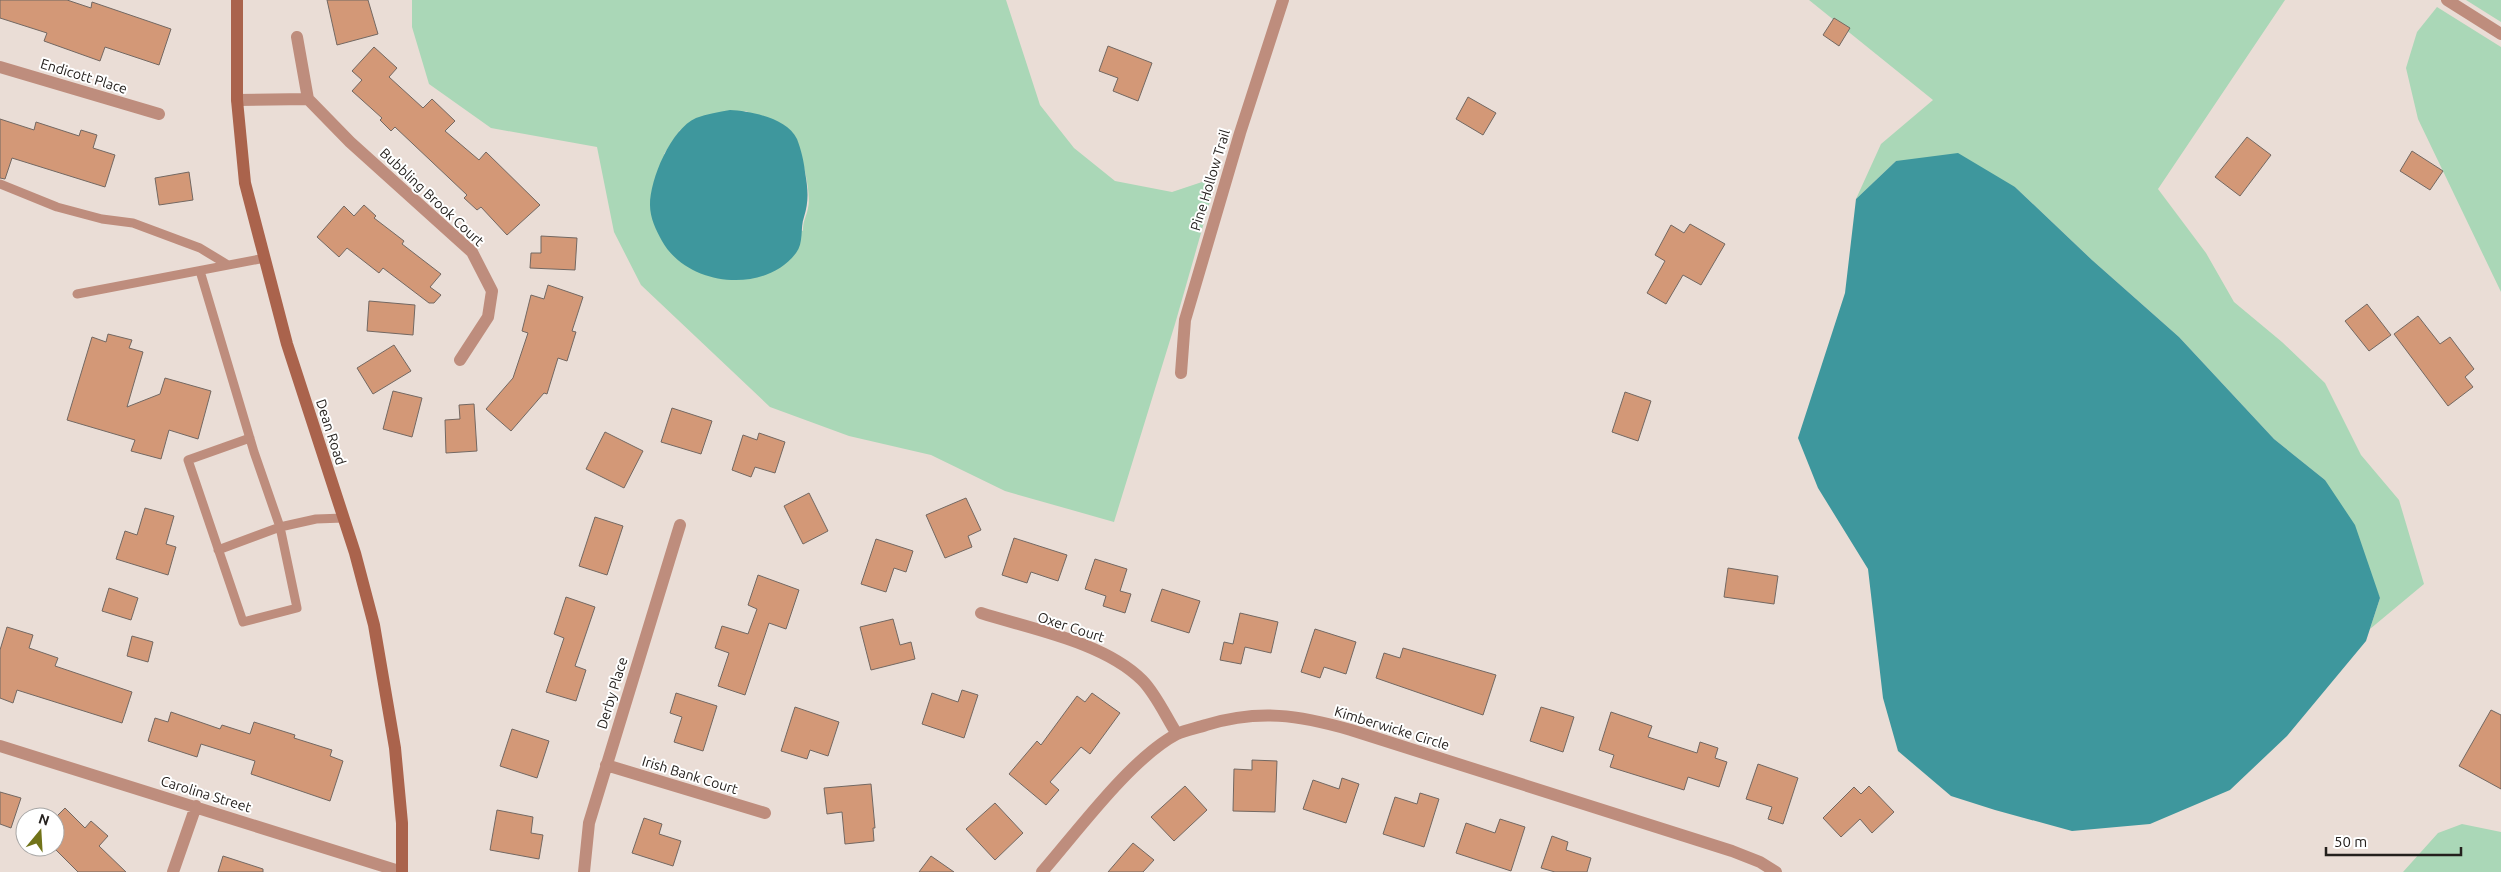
<svg xmlns="http://www.w3.org/2000/svg" width="2501" height="872" font-family="Ubuntu,sans-serif">
<style>
.green{fill:#aad7b7;fill-rule:evenodd}
.water{fill:#3e979d}
.building{fill:#d39877;stroke:#736862}
.lines{fill:none;stroke-linecap:round;stroke-linejoin:round}
.service{stroke:#be8d7d;stroke-width:9}
.minor{stroke:#be8d7d;stroke-width:12}
.secondary{stroke:#aa634c;stroke-width:12}
.labels{text-anchor:middle;stroke-width:4;stroke-linejoin:round;paint-order:stroke}
.street-label{font-size:14px;fill:#24201d;stroke:#fff}
</style>
<rect width="100%" height="100%" fill="#eaddd6"/>
<path class="green" d="M 412,0 L 1006,0 L 1040,105 L 1074,148 L 1115,181 L 1172,192 L 1217,177 L 1175,324 L 1114,522 L 1005,491 L 931,455 L 849,436 L 770,407 L 641,285 L 614,232 L 597,147 L 491,128 L 429,84 L 412,27 ZM 746,111 L 796,138 C 801,155 812,191 808,208 C 806,218 803,220 803,231 L 664,154 L 680,130 Z
M 1809,0 L 2285,0 L 2158,189 L 2206,253 L 2234,302 L 2282,342 L 2325,383 L 2361,455 L 2399,500 L 2424,584 L 2370,629 L 2380,598 L 2325,480 L 2274,439 L 2179,337 L 2092,260 L 2015,187 L 1896,161 L 1856,199 L 1881,144 L 1933,100 Z
M 2466,0 L 2501,0 L 2501,22 Z
M 2437,7 L 2501,47 L 2501,292 L 2418,119 L 2406,68 L 2417,32 Z
M 2462,824 L 2501,832 L 2501,872 L 2403,872 L 2438,833 Z"/>
<path class="water" d="M 730,110 C 750,111 787,118 797,139 C 801,149 804,162 805,172 C 808,189 809,201 804,217 C 800,228 804,243 796,253 C 764,295 687,286 662,241 C 656,230 650,218 650,205 C 650,179 671,129 696,118 C 707,114 719,112 730,110 Z
M 1958,153 L 2015,187 L 2092,260 L 2179,337 L 2274,439 L 2325,480 L 2355,525 L 2380,598 L 2366,641 L 2287,736 L 2230,790 L 2150,824 L 2072,831 L 1995,810 L 1951,796 L 1898,751 L 1883,698 L 1868,569 L 1818,488 L 1798,438 L 1845,293 L 1856,199 L 1896,161 Z"/>
<path class="building" d="M 0,0 L 67,0 L 91,8 L 92,2 L 171,29 L 159,65 L 105,47 L 100,61 L 44,41 L 47,33 L 0,18 Z
M 327,0 L 368,0 L 378,34 L 337,45 Z
M 1834,18 L 1850,28 L 1839,46 L 1823,35 Z
M 1108,46 L 1152,63 L 1138,101 L 1113,91 L 1118,78 L 1099,71 Z
M 374,47 L 397,68 L 389,77 L 423,108 L 432,99 L 455,121 L 445,131 L 479,160 L 486,152 L 540,205 L 507,235 L 481,207 L 477,210 L 464,198 L 467,195 L 395,127 L 391,131 L 380,120 L 382,118 L 352,91 L 362,80 L 352,71 Z
M 1468,97 L 1496,113 L 1483,135 L 1456,119 Z
M 0,119 L 34,130 L 36,122 L 79,136 L 81,130 L 97,135 L 93,148 L 115,155 L 105,187 L 12,158 L 5,179 L 0,178 Z
M 2247,137 L 2271,155 L 2240,196 L 2215,177 Z
M 2412,151 L 2443,171 L 2430,190 L 2400,171 Z
M 189,172 L 193,200 L 159,205 L 155,178 Z
M 364,205 L 376,216 L 374,218 L 404,241 L 402,244 L 441,274 L 430,287 L 441,295 L 434,303 L 429,303 L 383,268 L 379,273 L 347,248 L 339,257 L 317,237 L 344,206 L 354,216 Z
M 1690,224 L 1725,244 L 1701,285 L 1683,275 L 1666,304 L 1647,293 L 1665,261 L 1655,255 L 1671,225 L 1684,233 Z
M 541,236 L 577,238 L 575,270 L 530,268 L 531,253 L 541,253 Z
M 548,285 L 583,297 L 572,331 L 576,332 L 567,361 L 558,358 L 547,394 L 544,393 L 511,431 L 486,409 L 513,378 L 528,333 L 522,331 L 531,295 L 544,299 Z
M 369,301 L 415,305 L 413,335 L 367,331 Z
M 2367,304 L 2391,335 L 2369,351 L 2345,321 Z
M 2418,316 L 2440,344 L 2450,337 L 2474,369 L 2465,377 L 2473,387 L 2448,406 L 2394,334 Z
M 108,334 L 132,340 L 129,348 L 143,352 L 127,407 L 160,394 L 165,378 L 211,391 L 198,439 L 169,430 L 161,459 L 131,451 L 135,440 L 67,420 L 92,337 L 106,342 Z
M 394,345 L 411,371 L 373,394 L 357,368 Z
M 393,391 L 422,398 L 412,437 L 383,429 Z
M 1625,392 L 1651,401 L 1638,441 L 1612,432 Z
M 474,404 L 477,451 L 446,453 L 445,420 L 460,419 L 459,405 Z
M 672,408 L 712,421 L 701,454 L 661,442 Z
M 605,432 L 643,451 L 624,488 L 586,469 Z
M 759,433 L 785,442 L 775,473 L 755,467 L 751,477 L 732,470 L 743,435 L 757,440 Z
M 809,493 L 828,531 L 803,544 L 784,506 Z
M 966,498 L 981,530 L 968,536 L 972,547 L 945,558 L 926,515 Z
M 145,508 L 174,516 L 166,544 L 176,547 L 168,575 L 116,559 L 125,531 L 137,535 Z
M 595,517 L 623,526 L 607,575 L 579,566 Z
M 1014,538 L 1067,555 L 1058,581 L 1031,572 L 1027,583 L 1002,575 Z
M 876,539 L 913,551 L 906,572 L 894,568 L 886,592 L 861,584 Z
M 1095,559 L 1127,569 L 1120,591 L 1131,594 L 1125,613 L 1103,606 L 1106,596 L 1085,589 Z
M 1728,568 L 1778,576 L 1774,604 L 1724,597 Z
M 758,575 L 799,590 L 786,629 L 769,623 L 745,695 L 718,686 L 729,653 L 715,648 L 722,626 L 748,634 L 757,609 L 748,605 Z
M 109,588 L 138,598 L 131,620 L 102,611 Z
M 1162,589 L 1200,601 L 1189,633 L 1151,621 Z
M 566,597 L 595,607 L 575,666 L 586,670 L 576,701 L 546,692 L 564,638 L 554,634 Z
M 1240,613 L 1278,622 L 1271,653 L 1245,647 L 1241,664 L 1220,660 L 1224,642 L 1233,644 Z
M 893,619 L 900,645 L 911,642 L 915,659 L 871,670 L 860,627 Z
M 7,627 L 33,635 L 29,648 L 58,658 L 55,666 L 132,692 L 122,723 L 17,690 L 13,703 L 0,698 L 0,650 Z
M 1315,629 L 1356,642 L 1346,674 L 1324,667 L 1320,678 L 1301,672 Z
M 132,636 L 153,642 L 148,662 L 127,656 Z
M 1403,648 L 1496,675 L 1483,715 L 1376,678 L 1384,653 L 1400,658 Z
M 962,690 L 978,695 L 964,738 L 922,724 L 932,693 L 958,702 Z
M 676,693 L 717,706 L 703,751 L 674,742 L 682,717 L 670,713 Z
M 1092,693 L 1120,713 L 1090,754 L 1081,747 L 1050,782 L 1059,790 L 1046,805 L 1009,774 L 1037,741 L 1041,745 L 1077,696 L 1085,702 Z
M 795,707 L 839,722 L 828,756 L 810,750 L 807,759 L 781,751 Z
M 1541,707 L 1574,717 L 1563,752 L 1530,741 Z
M 2491,710 L 2501,715 L 2501,789 L 2459,766 Z
M 171,712 L 220,729 L 222,725 L 250,734 L 254,722 L 295,735 L 294,738 L 332,750 L 330,756 L 343,761 L 330,801 L 251,774 L 255,761 L 201,744 L 197,757 L 148,741 L 155,718 L 168,722 Z
M 1611,712 L 1652,726 L 1648,737 L 1697,753 L 1700,742 L 1718,748 L 1715,758 L 1727,762 L 1719,787 L 1688,777 L 1684,790 L 1610,767 L 1614,755 L 1599,750 Z
M 512,729 L 549,741 L 537,778 L 500,766 Z
M 1252,760 L 1277,761 L 1275,812 L 1233,811 L 1234,769 L 1252,770 Z
M 1758,764 L 1798,778 L 1783,824 L 1768,819 L 1772,807 L 1746,799 Z
M 1342,778 L 1359,784 L 1346,823 L 1303,809 L 1313,780 L 1339,789 Z
M 871,784 L 875,828 L 873,828 L 874,841 L 845,844 L 842,812 L 827,814 L 824,788 Z
M 1185,786 L 1207,810 L 1174,841 L 1151,817 Z
M 1869,786 L 1894,812 L 1872,833 L 1860,819 L 1841,837 L 1823,818 L 1854,787 L 1861,794 Z
M 0,792 L 21,798 L 11,828 L 0,824 Z
M 1420,793 L 1439,799 L 1424,847 L 1383,834 L 1395,797 L 1417,804 Z
M 995,803 L 1023,833 L 995,860 L 966,829 Z
M 65,808 L 85,828 L 91,821 L 108,836 L 99,846 L 126,872 L 78,872 L 55,849 L 55,818 Z
M 497,810 L 533,817 L 531,833 L 543,835 L 539,859 L 490,850 Z
M 644,818 L 662,824 L 659,834 L 681,841 L 673,866 L 632,853 Z
M 1500,819 L 1525,827 L 1511,871 L 1456,853 L 1466,823 L 1495,833 Z
M 1552,836 L 1568,842 L 1566,850 L 1591,858 L 1587,872 L 1555,872 L 1541,868 Z
M 1133,843 L 1154,860 L 1143,872 L 1108,872 Z
M 223,856 L 263,869 L 263,872 L 218,872 Z
M 931,856 L 954,872 L 919,872 Z"/>
<g class="lines">
<path class="service" d="M 0,184 L 57,207 L 102,219 L 133,223 L 200,248 L 228,265
M 200,271 L 254,452 L 280,527 L 316,519 L 344,518
M 77,294 L 265,258
M 218,550 L 280,527 L 297,608 L 243,622 L 188,460 L 250,438"/>
<path class="minor" d="M 2447,0 L 2501,34
M 297,37 L 308,99
M 0,67 L 159,114
M 237,100 L 308,99 L 350,142 L 472,252 L 492,291 L 488,317 L 460,360
M 1181,373 L 1185,320 L 1240,133 L 1283,0
M 981,613 C 1031,629 1104,642 1142,680 C 1156,694 1166,717 1177,734
M 0,746 L 402,872
M 606,765 L 765,813
M 173,872 L 196,806
M 584,872 L 589,823 L 680,525
M 1042,872 C 1077,832 1131,758 1177,734 C 1186,730 1197,728 1206,725 C 1259,709 1299,715 1351,730 L 1732,851 L 1760,862 L 1776,872"/>
<path class="secondary" d="M 237,0 L 237,100 L 245,183 L 287,344 L 355,553 L 374,625 L 395,748 L 402,823 L 402,872"/>
</g>
<g class="labels">
<g class="street-label">
<text transform="translate(84 76) rotate(17)" y="5">Endicott Place</text>
<text transform="translate(1210 180) rotate(-73)" y="5">Pine Hollow Trail</text>
<text transform="translate(432 197) rotate(43)" y="5">Bubbling Brook Court</text>
<text transform="translate(331 432) rotate(72)" y="5">Dean Road</text>
<text transform="translate(1071 627) rotate(18)" y="5">Oxer Court</text>
<text transform="translate(612 693) rotate(-73)" y="5">Derby Place</text>
<text transform="translate(1392 728) rotate(17)" y="5">Kimberwicke Circle</text>
<text transform="translate(690 775) rotate(17)" y="5">Irish Bank Court</text>
<text transform="translate(206 794) rotate(17)" y="5">Carolina Street</text>
</g>
</g>
<g transform="translate(40 832) rotate(18)"><circle r="24" fill="#ffffff" stroke="#a7a6a5"/>
<path d="M0-4L9 19L0 12L-9 19Z" fill="#717319"/>
<text y="-8" font-size="14" font-weight="bold" text-anchor="middle" fill="#24201d">N</text>
</g>
<path d="M2326 847v8h135v-8" fill="none" stroke="#24201d" stroke-width="2.5"/>
<text x="2334" y="847" font-size="15" fill="#24201d" stroke="#ffffff" stroke-width="4" paint-order="stroke">50 m</text>
</svg>
